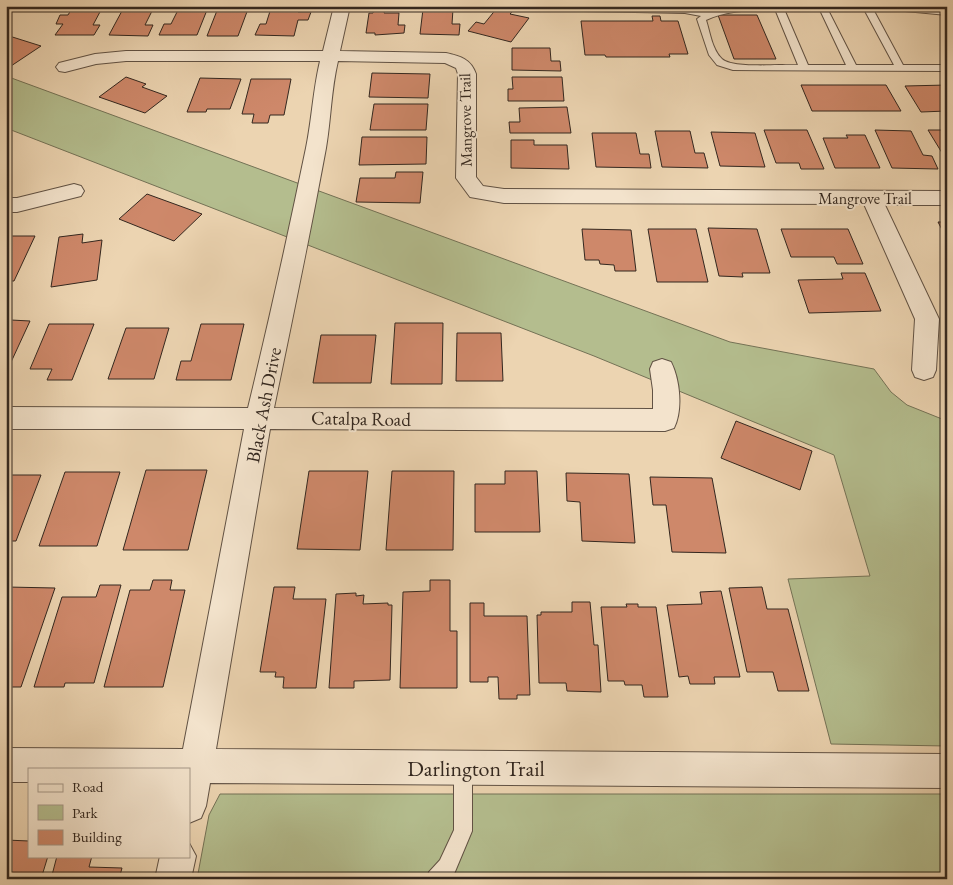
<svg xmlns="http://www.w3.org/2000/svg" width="953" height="885" font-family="'EB Garamond',serif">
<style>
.green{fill:#b4bd8e;stroke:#747256}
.building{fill:#ce886a;stroke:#33271f}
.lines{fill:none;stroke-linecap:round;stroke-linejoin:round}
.service-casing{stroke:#615244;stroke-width:2}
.minor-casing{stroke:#615244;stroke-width:2}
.service{fill:#f3e3cc;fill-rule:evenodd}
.minor{fill:#f3e3cc;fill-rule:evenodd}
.labels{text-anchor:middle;stroke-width:4;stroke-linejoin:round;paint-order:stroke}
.far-street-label{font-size:16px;fill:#33271f;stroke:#f3e3cc}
.street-label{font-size:19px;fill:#33271f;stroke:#f3e3cc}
.near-street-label{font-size:22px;fill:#33271f;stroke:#f3e3cc}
</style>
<rect width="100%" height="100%" fill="#ecd4b1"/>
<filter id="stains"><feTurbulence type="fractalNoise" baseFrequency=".004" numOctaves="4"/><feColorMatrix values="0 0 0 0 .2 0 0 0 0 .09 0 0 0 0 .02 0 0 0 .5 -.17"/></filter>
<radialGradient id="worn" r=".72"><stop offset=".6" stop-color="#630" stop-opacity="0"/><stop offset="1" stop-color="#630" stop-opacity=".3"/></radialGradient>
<path class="green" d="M 6,76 L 730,342 L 874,369 L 891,392 L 907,405 L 947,421 L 947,746 L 831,744 L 788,579 L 870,576 L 834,455 L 594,356 L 6,128 Z
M 220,794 L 947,794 L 947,879 L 197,879 L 209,815 Z"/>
<path class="building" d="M 218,8 L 248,9 L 238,36 L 207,36 Z
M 271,8 L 299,8 L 298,12 L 311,12 L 308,20 L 298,20 L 294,36 L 255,35 L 260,24 L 266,24 Z
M 497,8 L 512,12 L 510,14 L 529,18 L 511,42 L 468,31 L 476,22 L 484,24 Z
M 123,9 L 153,9 L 145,25 L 153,25 L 148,36 L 109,35 Z
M 423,9 L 453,9 L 452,24 L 460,24 L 459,35 L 420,34 Z
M 71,10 L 101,10 L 93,25 L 100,25 L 94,35 L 55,35 L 63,24 L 56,24 L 60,15 L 68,15 Z
M 178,10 L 207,10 L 197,35 L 159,35 L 164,24 L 171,24 Z
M 374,10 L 385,10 L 384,13 L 399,13 L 398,25 L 405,25 L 404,33 L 375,35 L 375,33 L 366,33 L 369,13 L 373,13 Z
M 718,15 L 757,15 L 776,59 L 734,59 Z
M 652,16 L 660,16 L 661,21 L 678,21 L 688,54 L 669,54 L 670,57 L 606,57 L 605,55 L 585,55 L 581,21 L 653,21 Z
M 6,35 L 41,46 L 11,66 L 6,64 Z
M 512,48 L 550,48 L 551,61 L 560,61 L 561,71 L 512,70 Z
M 372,73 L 430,74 L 428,98 L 369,97 Z
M 126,77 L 146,84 L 142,87 L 167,96 L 145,113 L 99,97 Z
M 512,77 L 562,77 L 564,101 L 508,101 L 508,89 L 513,89 Z
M 200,78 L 241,79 L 230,109 L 207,109 L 206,112 L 187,112 Z
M 251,79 L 291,79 L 284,115 L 270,115 L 268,123 L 252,123 L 254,114 L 242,114 Z
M 801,85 L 886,85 L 901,111 L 812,111 Z
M 947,85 L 947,111 L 921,112 L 905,86 Z
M 374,104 L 428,104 L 426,130 L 370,130 Z
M 567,107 L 571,133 L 510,133 L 509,122 L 520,122 L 519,108 Z
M 764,130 L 807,130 L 824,169 L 801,169 L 799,163 L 776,163 Z
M 875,130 L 911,131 L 923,155 L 932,156 L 938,169 L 892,168 Z
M 928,130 L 947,130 L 947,161 Z
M 655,131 L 690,131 L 695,153 L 704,153 L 708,168 L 662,167 Z
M 711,132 L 755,133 L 765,167 L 720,166 Z
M 592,133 L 636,133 L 640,154 L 649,154 L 651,168 L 596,167 Z
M 846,135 L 865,135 L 880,168 L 835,168 L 823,138 L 848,138 Z
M 362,137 L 427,137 L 426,164 L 359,165 Z
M 511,140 L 534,140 L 534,145 L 567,145 L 569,169 L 511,168 Z
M 396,172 L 423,172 L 420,203 L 356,202 L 360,178 L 395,178 Z
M 147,194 L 202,214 L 174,241 L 119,219 Z
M 938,222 L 947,222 L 947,239 Z
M 708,228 L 757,229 L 770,273 L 742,273 L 743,277 L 719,276 Z
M 582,229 L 631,230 L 636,271 L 615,271 L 614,265 L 600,264 L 599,260 L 585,260 Z
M 648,229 L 696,229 L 708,282 L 657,282 Z
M 781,229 L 848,229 L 863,264 L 837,264 L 834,257 L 791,257 Z
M 83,234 L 82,243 L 102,240 L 97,280 L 51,287 L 59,237 Z
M 6,236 L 35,236 L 14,281 L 6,281 Z
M 841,273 L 865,273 L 881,311 L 809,313 L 798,280 L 843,279 Z
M 11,320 L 30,321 L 6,373 L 6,327 Z
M 395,323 L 443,323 L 442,384 L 391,384 Z
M 49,324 L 94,324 L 72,380 L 47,380 L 52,369 L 30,369 Z
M 201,324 L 244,324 L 231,380 L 176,380 L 181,361 L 191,361 Z
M 126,328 L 169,328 L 154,379 L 108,379 Z
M 457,333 L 501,333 L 503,381 L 456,381 Z
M 321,335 L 376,335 L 371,383 L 313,383 Z
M 736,421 L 812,451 L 800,490 L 721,458 Z
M 146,470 L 207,470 L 188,550 L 123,550 Z
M 309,471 L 368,471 L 360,550 L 297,549 Z
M 392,471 L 454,471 L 453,550 L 386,550 Z
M 505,471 L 537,471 L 540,532 L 475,532 L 475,484 L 505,484 Z
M 65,472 L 120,472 L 97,546 L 39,546 Z
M 566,473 L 629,474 L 635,543 L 582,541 L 580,502 L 567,501 Z
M 6,475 L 41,475 L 16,541 L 6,541 Z
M 650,477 L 712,478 L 726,553 L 672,552 L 666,505 L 653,505 Z
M 153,580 L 172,580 L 170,590 L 185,590 L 163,687 L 104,687 L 130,590 L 150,590 Z
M 430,580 L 450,580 L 450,631 L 457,631 L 457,688 L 400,688 L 403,592 L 430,591 Z
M 100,585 L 121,585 L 94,683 L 65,683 L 64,687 L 34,687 L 62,597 L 96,597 Z
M 7,587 L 55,588 L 21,687 L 6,687 Z
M 274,587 L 295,587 L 293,599 L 326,599 L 316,688 L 283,688 L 284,677 L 275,677 L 276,672 L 260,672 Z
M 762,587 L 767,609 L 788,609 L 809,691 L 778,691 L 773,672 L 747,672 L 729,588 Z
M 721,591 L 740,677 L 714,677 L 715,684 L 690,684 L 688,676 L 679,677 L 667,605 L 702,604 L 700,592 Z
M 356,593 L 356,596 L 364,595 L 363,604 L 388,603 L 388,605 L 392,605 L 390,680 L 354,681 L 354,688 L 329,688 L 336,594 Z
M 572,602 L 590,602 L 594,645 L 598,645 L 601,692 L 567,691 L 566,683 L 539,683 L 537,615 L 541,615 L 541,612 L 572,612 Z
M 470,603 L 484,603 L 484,616 L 527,616 L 530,695 L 517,695 L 517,699 L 499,699 L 498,677 L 488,677 L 488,682 L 470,682 Z
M 626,604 L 638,604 L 638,607 L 656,607 L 668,697 L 644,697 L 642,685 L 625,685 L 624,681 L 608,681 L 601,607 L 627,607 Z
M 6,840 L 29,841 L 29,856 L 48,856 L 41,879 L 6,879 Z
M 57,856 L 92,856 L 89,867 L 122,868 L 119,879 L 51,879 Z"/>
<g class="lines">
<defs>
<path id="service" d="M 576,6 L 685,7 L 709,12 L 738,6 L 915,6 L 943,8 L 947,10 L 947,15 L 905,11 L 874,11 L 903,65 L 947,65 L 947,71 L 733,70 L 717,65 L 709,55 L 697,19 L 701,16 L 685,13 L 584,11 ZM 775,9 L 798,65 C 783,64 732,69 722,59 C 712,50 710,32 706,20 C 727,10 752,10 775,9 ZM 784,9 L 820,10 L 846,65 L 808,65 ZM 828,10 L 865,11 L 894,65 L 856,65 Z
M 463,759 L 469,762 L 472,768 L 472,831 L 454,874 L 449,879 L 427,879 L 429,872 L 440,860 L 454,830 L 454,768 L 457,762 Z"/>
<path id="minor" d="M 334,6 L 350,6 L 340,51 L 446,53 C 460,56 471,59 476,74 L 476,177 L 483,186 L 504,189 L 947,191 L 947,205 L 885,205 L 939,319 L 936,370 L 933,377 L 924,380 L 915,377 L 912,370 L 915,319 L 864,204 L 504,203 L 470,197 L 456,178 L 458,74 L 456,68 L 445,63 L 338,61 C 331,90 331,119 326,148 C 310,235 292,321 274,408 L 653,409 L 653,390 L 650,369 L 653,362 L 662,359 L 671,362 C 680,380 683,410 674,428 L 665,431 L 270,429 L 216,749 L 947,754 L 947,788 L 210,783 L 206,806 L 201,818 L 189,823 L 189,769 L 29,769 L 29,782 L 6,782 L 6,748 L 183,749 L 244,429 L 6,429 L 6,407 L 248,408 C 269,321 288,235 306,148 C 312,119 313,90 320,61 L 126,61 L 96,64 L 65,72 L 59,71 L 56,67 L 59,63 L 95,54 L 126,51 L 323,51 Z
M 74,184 L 81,186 L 84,191 L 81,196 L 17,212 L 6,212 L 6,198 L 17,198 Z
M 189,843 L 196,856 L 191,879 L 155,879 L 160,856 L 189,856 Z"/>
</defs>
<use href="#service" class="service-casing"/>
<use href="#minor" class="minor-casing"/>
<use href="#service" class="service"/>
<use href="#minor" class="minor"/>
</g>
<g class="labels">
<g class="far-street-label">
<text transform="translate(465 120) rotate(-91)" y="6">Mangrove Trail</text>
<text x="865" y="204">Mangrove Trail</text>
</g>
<g class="street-label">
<text transform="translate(263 405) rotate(-79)" y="7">Black Ash Drive</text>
<text transform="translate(361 418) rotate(1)" y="7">Catalpa Road</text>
</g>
<g class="near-street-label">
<text x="476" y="776">Darlington Trail</text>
</g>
</g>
<rect width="953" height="885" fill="none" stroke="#ecd4b1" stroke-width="25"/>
<rect x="8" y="8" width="938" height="870" fill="none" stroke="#33271f" stroke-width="2.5"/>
<rect x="12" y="12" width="928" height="860" fill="none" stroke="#33271f"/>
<rect x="28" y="768" width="162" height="90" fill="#f3e3cc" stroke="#a69887"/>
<rect x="38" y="784" width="25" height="8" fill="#f3e3cc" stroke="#a69887"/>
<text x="72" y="792" font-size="15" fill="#33271f">Road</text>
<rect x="38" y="805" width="25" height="15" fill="#b4bd8e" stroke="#a69887"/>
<text x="72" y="818" font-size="15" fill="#33271f">Park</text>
<rect x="38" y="830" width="25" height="15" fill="#ce886a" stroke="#a69887"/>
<text x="72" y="842" font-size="15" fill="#33271f">Building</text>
<rect width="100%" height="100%" filter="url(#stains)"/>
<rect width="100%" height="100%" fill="url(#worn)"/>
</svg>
